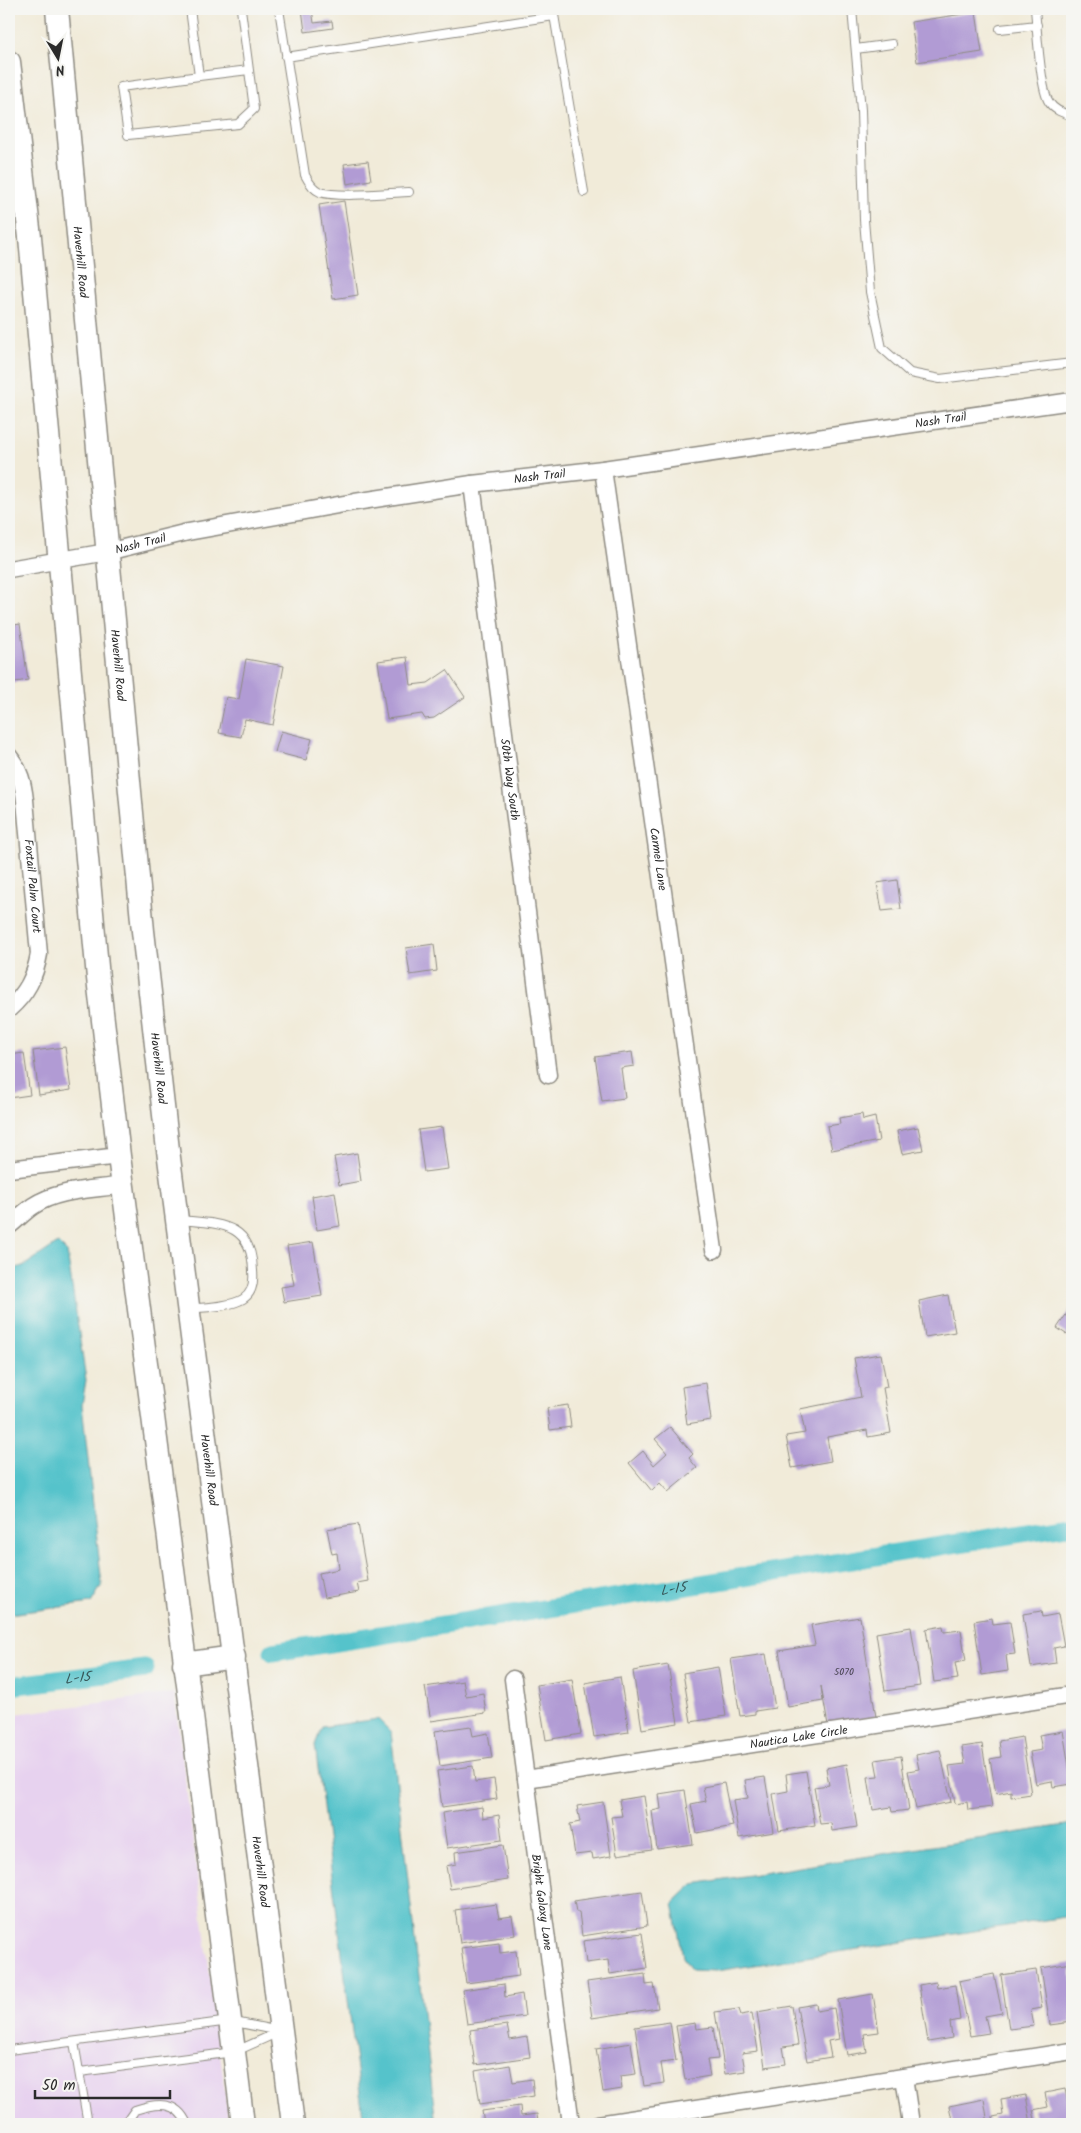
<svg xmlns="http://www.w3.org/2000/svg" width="1081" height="2133" font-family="Kalam,sans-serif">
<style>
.built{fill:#e7d2ef}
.water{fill:#55c3cb;stroke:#40777b}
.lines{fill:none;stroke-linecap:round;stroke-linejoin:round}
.canal{stroke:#55c3cb;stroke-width:19}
.building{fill:#b19bd4}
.lane-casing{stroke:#8e8b82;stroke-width:10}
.street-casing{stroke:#8e8b82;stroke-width:19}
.secondary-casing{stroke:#8e8b82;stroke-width:25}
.lane{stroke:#fff;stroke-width:8}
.street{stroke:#fff;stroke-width:16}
.secondary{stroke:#fff;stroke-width:22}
.labels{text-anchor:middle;stroke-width:4.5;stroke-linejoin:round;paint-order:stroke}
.number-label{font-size:10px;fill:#4c4755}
.street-label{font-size:12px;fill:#2b2b2b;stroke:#f6f6f2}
.water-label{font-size:14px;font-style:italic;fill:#38595b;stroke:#f6f6f2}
</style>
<rect width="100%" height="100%" fill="#f6f6f2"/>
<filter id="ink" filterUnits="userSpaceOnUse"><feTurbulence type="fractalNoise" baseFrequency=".02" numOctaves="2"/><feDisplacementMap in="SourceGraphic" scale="10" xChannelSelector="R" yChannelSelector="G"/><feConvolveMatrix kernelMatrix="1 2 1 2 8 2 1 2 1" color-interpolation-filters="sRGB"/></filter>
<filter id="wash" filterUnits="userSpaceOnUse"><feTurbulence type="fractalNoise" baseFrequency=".0096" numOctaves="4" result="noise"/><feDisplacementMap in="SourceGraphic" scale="20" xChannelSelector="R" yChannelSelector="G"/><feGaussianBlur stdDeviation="1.12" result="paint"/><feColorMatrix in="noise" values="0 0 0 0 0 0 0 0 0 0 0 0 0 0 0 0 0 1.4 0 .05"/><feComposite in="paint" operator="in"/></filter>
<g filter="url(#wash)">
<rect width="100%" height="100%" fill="#f1ebd9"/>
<path class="built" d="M 174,1693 L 229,2124 L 9,2124 L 9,1715 Z"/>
<path class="water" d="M 58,1243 L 67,1252 L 86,1380 L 82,1405 L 102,1585 L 91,1603 L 9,1614 L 9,1271 L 25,1265 Z
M 378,1719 L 391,1732 L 436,2124 L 364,2124 L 315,1745 L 322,1727 Z
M 1072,1824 L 1071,1916 L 716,1971 L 691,1970 L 683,1957 L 673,1903 L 693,1884 Z"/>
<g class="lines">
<g class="canal">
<path id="s1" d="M 273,1652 L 1072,1525"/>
<path id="s2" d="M 9,1686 L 145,1669"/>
</g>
</g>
<g id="blocks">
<path class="building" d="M 302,9 L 312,9 L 314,23 L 332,21 L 333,28 L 305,32 Z
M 976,12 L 982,52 L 917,62 L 911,22 Z
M 368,161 L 371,180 L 347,184 L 344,164 Z
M 344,201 L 358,295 L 333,299 L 319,205 Z
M 20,624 L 28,680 L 9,683 L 9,626 Z
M 407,657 L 411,685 L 428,683 L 447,670 L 465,697 L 434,718 L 425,719 L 422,714 L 387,719 L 378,661 Z
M 246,659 L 284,666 L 273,725 L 245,719 L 241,737 L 219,733 L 226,697 L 239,699 Z
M 281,731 L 312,739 L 306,760 L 275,752 Z
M 897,880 L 901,909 L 882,911 L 877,883 Z
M 434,944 L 437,971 L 410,975 L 406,948 Z
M 65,1047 L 71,1090 L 39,1095 L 33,1051 Z
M 632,1052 L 634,1066 L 621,1068 L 625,1098 L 602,1101 L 595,1057 Z
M 24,1053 L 30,1095 L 9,1098 L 9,1055 Z
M 862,1114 L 863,1120 L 875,1117 L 879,1141 L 832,1150 L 827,1126 L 840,1124 L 839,1118 Z
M 442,1127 L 448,1169 L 424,1172 L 418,1130 Z
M 918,1127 L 923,1150 L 902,1154 L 897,1131 Z
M 357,1153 L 361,1181 L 339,1185 L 334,1157 Z
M 335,1192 L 340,1226 L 317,1230 L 312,1196 Z
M 313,1242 L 322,1296 L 284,1302 L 281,1287 L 294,1285 L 287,1246 Z
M 948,1295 L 955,1332 L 925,1337 L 919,1301 Z
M 1072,1306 L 1072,1338 L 1057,1328 Z
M 881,1354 L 887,1387 L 883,1388 L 891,1433 L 868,1437 L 867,1430 L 827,1437 L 831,1461 L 792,1468 L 786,1436 L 805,1433 L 800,1409 L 861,1397 L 854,1358 Z
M 706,1383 L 711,1420 L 687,1424 L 682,1387 Z
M 568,1405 L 571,1427 L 550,1430 L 547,1408 Z
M 670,1427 L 693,1454 L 689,1458 L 697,1468 L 668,1492 L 660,1483 L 652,1491 L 629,1463 L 643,1451 L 654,1465 L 667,1453 L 655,1439 Z
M 358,1524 L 368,1581 L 357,1583 L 359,1592 L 324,1598 L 319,1573 L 339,1569 L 337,1553 L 332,1554 L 327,1529 Z
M 1041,1611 L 1042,1617 L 1058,1614 L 1064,1646 L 1054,1648 L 1056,1663 L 1031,1667 L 1023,1614 Z
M 860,1617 L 876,1717 L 828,1725 L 821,1686 L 823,1701 L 788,1707 L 779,1651 L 815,1645 L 811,1625 Z
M 992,1618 L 993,1624 L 1010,1622 L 1015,1654 L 1006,1655 L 1008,1671 L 982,1675 L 974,1621 Z
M 943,1626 L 944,1632 L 961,1630 L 966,1661 L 955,1663 L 958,1679 L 934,1682 L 926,1629 Z
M 911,1627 L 920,1686 L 885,1691 L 876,1633 Z
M 766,1654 L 775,1708 L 755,1711 L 755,1714 L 740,1716 L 731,1659 Z
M 668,1665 L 678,1723 L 642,1729 L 633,1671 Z
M 718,1667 L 726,1716 L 691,1722 L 683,1673 Z
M 620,1677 L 629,1732 L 594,1737 L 585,1683 Z
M 572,1679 L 581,1734 L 546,1740 L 537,1685 Z
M 463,1681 L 466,1696 L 483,1693 L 486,1713 L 431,1721 L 425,1687 Z
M 471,1726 L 473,1736 L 488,1733 L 492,1758 L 440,1766 L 435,1731 Z
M 1063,1731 L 1072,1784 L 1053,1787 L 1052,1781 L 1036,1784 L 1030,1752 L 1042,1750 L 1039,1735 Z
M 1022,1737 L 1031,1794 L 1011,1797 L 1011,1791 L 996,1794 L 990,1759 L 1001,1757 L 999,1741 Z
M 982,1744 L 992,1807 L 968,1810 L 967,1802 L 955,1804 L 949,1766 L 965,1764 L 962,1747 Z
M 940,1750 L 951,1802 L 916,1809 L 908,1771 L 919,1769 L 916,1755 Z
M 901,1756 L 909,1810 L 892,1812 L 891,1807 L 873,1810 L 868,1777 L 878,1776 L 875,1760 Z
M 847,1764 L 857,1827 L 832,1831 L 831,1823 L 820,1824 L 814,1787 L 829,1785 L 826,1768 Z
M 473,1766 L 475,1782 L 494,1779 L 497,1799 L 442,1807 L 437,1771 Z
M 806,1771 L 815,1825 L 779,1831 L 773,1794 L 788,1791 L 786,1774 Z
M 765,1777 L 774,1832 L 739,1838 L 733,1800 L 748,1798 L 745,1780 Z
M 724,1783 L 733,1826 L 697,1833 L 691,1804 L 706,1801 L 703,1787 Z
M 685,1790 L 693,1844 L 657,1849 L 652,1811 L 661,1809 L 659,1794 Z
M 644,1796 L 652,1850 L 617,1855 L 611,1817 L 622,1816 L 619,1800 Z
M 603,1802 L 611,1856 L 593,1859 L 592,1853 L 575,1855 L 570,1824 L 580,1822 L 577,1806 Z
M 482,1807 L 483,1818 L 499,1815 L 502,1840 L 447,1848 L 442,1813 Z
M 503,1845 L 508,1880 L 450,1889 L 446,1866 L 456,1864 L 455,1852 Z
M 642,1891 L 647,1926 L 582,1936 L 579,1912 L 576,1912 L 574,1901 Z
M 496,1904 L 499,1918 L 512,1916 L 515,1935 L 460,1943 L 455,1910 Z
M 642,1933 L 647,1968 L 610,1974 L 608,1960 L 586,1963 L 583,1941 Z
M 499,1943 L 500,1953 L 516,1951 L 519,1976 L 466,1983 L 461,1948 Z
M 1072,1963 L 1072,2022 L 1050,2025 L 1041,1968 Z
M 1036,1970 L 1042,2008 L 1031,2010 L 1034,2026 L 1009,2029 L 1001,1975 Z
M 645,1974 L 646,1985 L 654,1984 L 658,2008 L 592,2018 L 587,1982 Z
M 994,1974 L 1002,2013 L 985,2016 L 989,2033 L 970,2036 L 959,1981 Z
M 936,1982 L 937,1988 L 955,1985 L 960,2020 L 950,2022 L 952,2038 L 928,2042 L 919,1985 Z
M 504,1984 L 505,1997 L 522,1994 L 525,2016 L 467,2024 L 462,1990 Z
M 873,1994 L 879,2032 L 864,2034 L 867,2052 L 847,2055 L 838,2000 Z
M 816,2004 L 817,2011 L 834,2008 L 839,2039 L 828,2041 L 831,2057 L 807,2061 L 797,2007 Z
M 792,2006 L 798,2045 L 783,2047 L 786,2064 L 765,2067 L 757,2012 Z
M 739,2009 L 741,2015 L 752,2013 L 758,2051 L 742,2053 L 745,2071 L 725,2074 L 715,2012 Z
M 670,2022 L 676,2061 L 661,2063 L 664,2083 L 644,2086 L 635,2027 Z
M 695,2023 L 696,2029 L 713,2027 L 718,2059 L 707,2060 L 710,2076 L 685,2080 L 676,2026 Z
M 507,2025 L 510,2040 L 527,2037 L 530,2057 L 475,2065 L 470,2030 Z
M 631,2043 L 636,2074 L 620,2076 L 622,2089 L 603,2092 L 596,2049 Z
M 510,2065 L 513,2082 L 532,2079 L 534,2096 L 480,2104 L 475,2071 Z
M 1065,2089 L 1072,2124 L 1036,2124 L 1033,2110 L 1048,2107 L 1045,2093 Z
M 1026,2095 L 1031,2124 L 994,2124 L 993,2117 L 1003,2115 L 1001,2099 Z
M 984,2099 L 988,2124 L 953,2124 L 949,2106 Z
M 520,2106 L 521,2116 L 537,2114 L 538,2124 L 484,2124 L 482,2111 Z"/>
</g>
</g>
<g filter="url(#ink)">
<use href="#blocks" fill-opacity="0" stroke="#8e8b82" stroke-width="1"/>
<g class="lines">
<defs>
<path id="lane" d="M 190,9 L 199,76 L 121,87 L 128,135 L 238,124 L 254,109 L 241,9
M 279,9 L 305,175 C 308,181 313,189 320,192 C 337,198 389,193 409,192
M 553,9 L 584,192
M 852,9 L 861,110 L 864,220 L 870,292 L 882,348 L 910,373 L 940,379 L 1072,363
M 1035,9 C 1037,28 1040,89 1049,102 C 1054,110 1064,114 1072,115
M 1000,29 L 1037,25
M 856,49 L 892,44
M 286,57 L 554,16
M 199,76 L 249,70
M 179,1220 C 218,1224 252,1221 253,1271 C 254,1281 253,1293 243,1299 C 229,1307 205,1307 189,1309
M 74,2042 L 88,2124
M 9,2050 L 230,2021 L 279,2031
M 80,2072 L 234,2052 L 279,2032
M 125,2124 L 135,2110 C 156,2103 177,2100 187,2124"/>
<g id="street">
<path id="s3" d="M 603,469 L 714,1250"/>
<path id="s4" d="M 472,484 L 548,1075"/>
<path id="s5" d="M 9,569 L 107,552 L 188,532 L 355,502 L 472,484 L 603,469 L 1072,401"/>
<path id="s6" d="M 9,756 C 20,770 23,783 25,800 L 39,954 C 35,977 27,993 9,1009"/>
<path d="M 9,1169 L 119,1156"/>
<path d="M 9,1226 C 17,1220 24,1212 33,1206 C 58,1189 93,1190 123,1185"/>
<path id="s7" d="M 513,1679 L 571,2124"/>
<path id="s8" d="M 526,1779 L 1072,1695"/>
<path d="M 904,2077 L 911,2124"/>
<path d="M 598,2124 L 1072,2051"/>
</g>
<g id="secondary">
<path id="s9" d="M 57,9 L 143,931 L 168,1150 L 293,2124"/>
<path d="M 9,62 L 30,237 L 98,978 L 119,1156 L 191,1708 L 243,2124"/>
<path d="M 184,1664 L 234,1657"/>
</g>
</defs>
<use href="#lane" class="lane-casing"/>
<use href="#street" class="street-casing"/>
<use href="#secondary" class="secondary-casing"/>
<use href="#lane" class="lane"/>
<use href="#street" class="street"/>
<use href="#secondary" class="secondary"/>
</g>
</g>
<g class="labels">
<g class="number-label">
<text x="844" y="1675">5070</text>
</g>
<g class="street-label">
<text dy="4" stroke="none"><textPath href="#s9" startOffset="254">Haverhill Road</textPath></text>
<text dy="4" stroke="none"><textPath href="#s5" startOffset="944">Nash Trail</textPath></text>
<text dy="4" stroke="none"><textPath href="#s5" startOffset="539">Nash Trail</textPath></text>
<text dy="4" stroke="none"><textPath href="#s5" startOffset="134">Nash Trail</textPath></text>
<text dy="4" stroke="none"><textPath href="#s9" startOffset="659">Haverhill Road</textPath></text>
<text dy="4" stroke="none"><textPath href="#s4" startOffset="298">50th Way South</textPath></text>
<text dy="4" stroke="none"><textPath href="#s3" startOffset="394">Carmel Lane</textPath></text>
<text dy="4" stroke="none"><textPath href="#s6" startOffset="134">Foxtail Palm Court</textPath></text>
<text dy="4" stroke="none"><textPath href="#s9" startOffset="1064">Haverhill Road</textPath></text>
<text dy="4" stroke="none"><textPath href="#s9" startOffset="1469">Haverhill Road</textPath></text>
<text dy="4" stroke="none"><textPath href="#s8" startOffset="276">Nautica Lake Circle</textPath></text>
<text dy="4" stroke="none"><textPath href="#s9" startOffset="1874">Haverhill Road</textPath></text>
<text dy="4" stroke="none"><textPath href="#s7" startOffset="225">Bright Galaxy Lane</textPath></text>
</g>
<g class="water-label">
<text dy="5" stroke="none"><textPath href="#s1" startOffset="405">L-15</textPath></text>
<text dy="5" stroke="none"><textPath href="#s2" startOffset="69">L-15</textPath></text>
</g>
</g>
<rect width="1081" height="2133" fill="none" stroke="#f6f6f2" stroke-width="30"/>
<g transform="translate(58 58) rotate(170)" stroke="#f6f6f2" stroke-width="4" paint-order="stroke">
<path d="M0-4L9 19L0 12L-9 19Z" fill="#2b2b2b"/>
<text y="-8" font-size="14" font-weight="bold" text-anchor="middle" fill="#2b2b2b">N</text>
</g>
<path d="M35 2090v8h135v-8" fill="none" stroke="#2b2b2b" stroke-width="2.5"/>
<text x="42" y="2090" font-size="15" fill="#2b2b2b" stroke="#f6f6f2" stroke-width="4" paint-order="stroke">50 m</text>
</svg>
